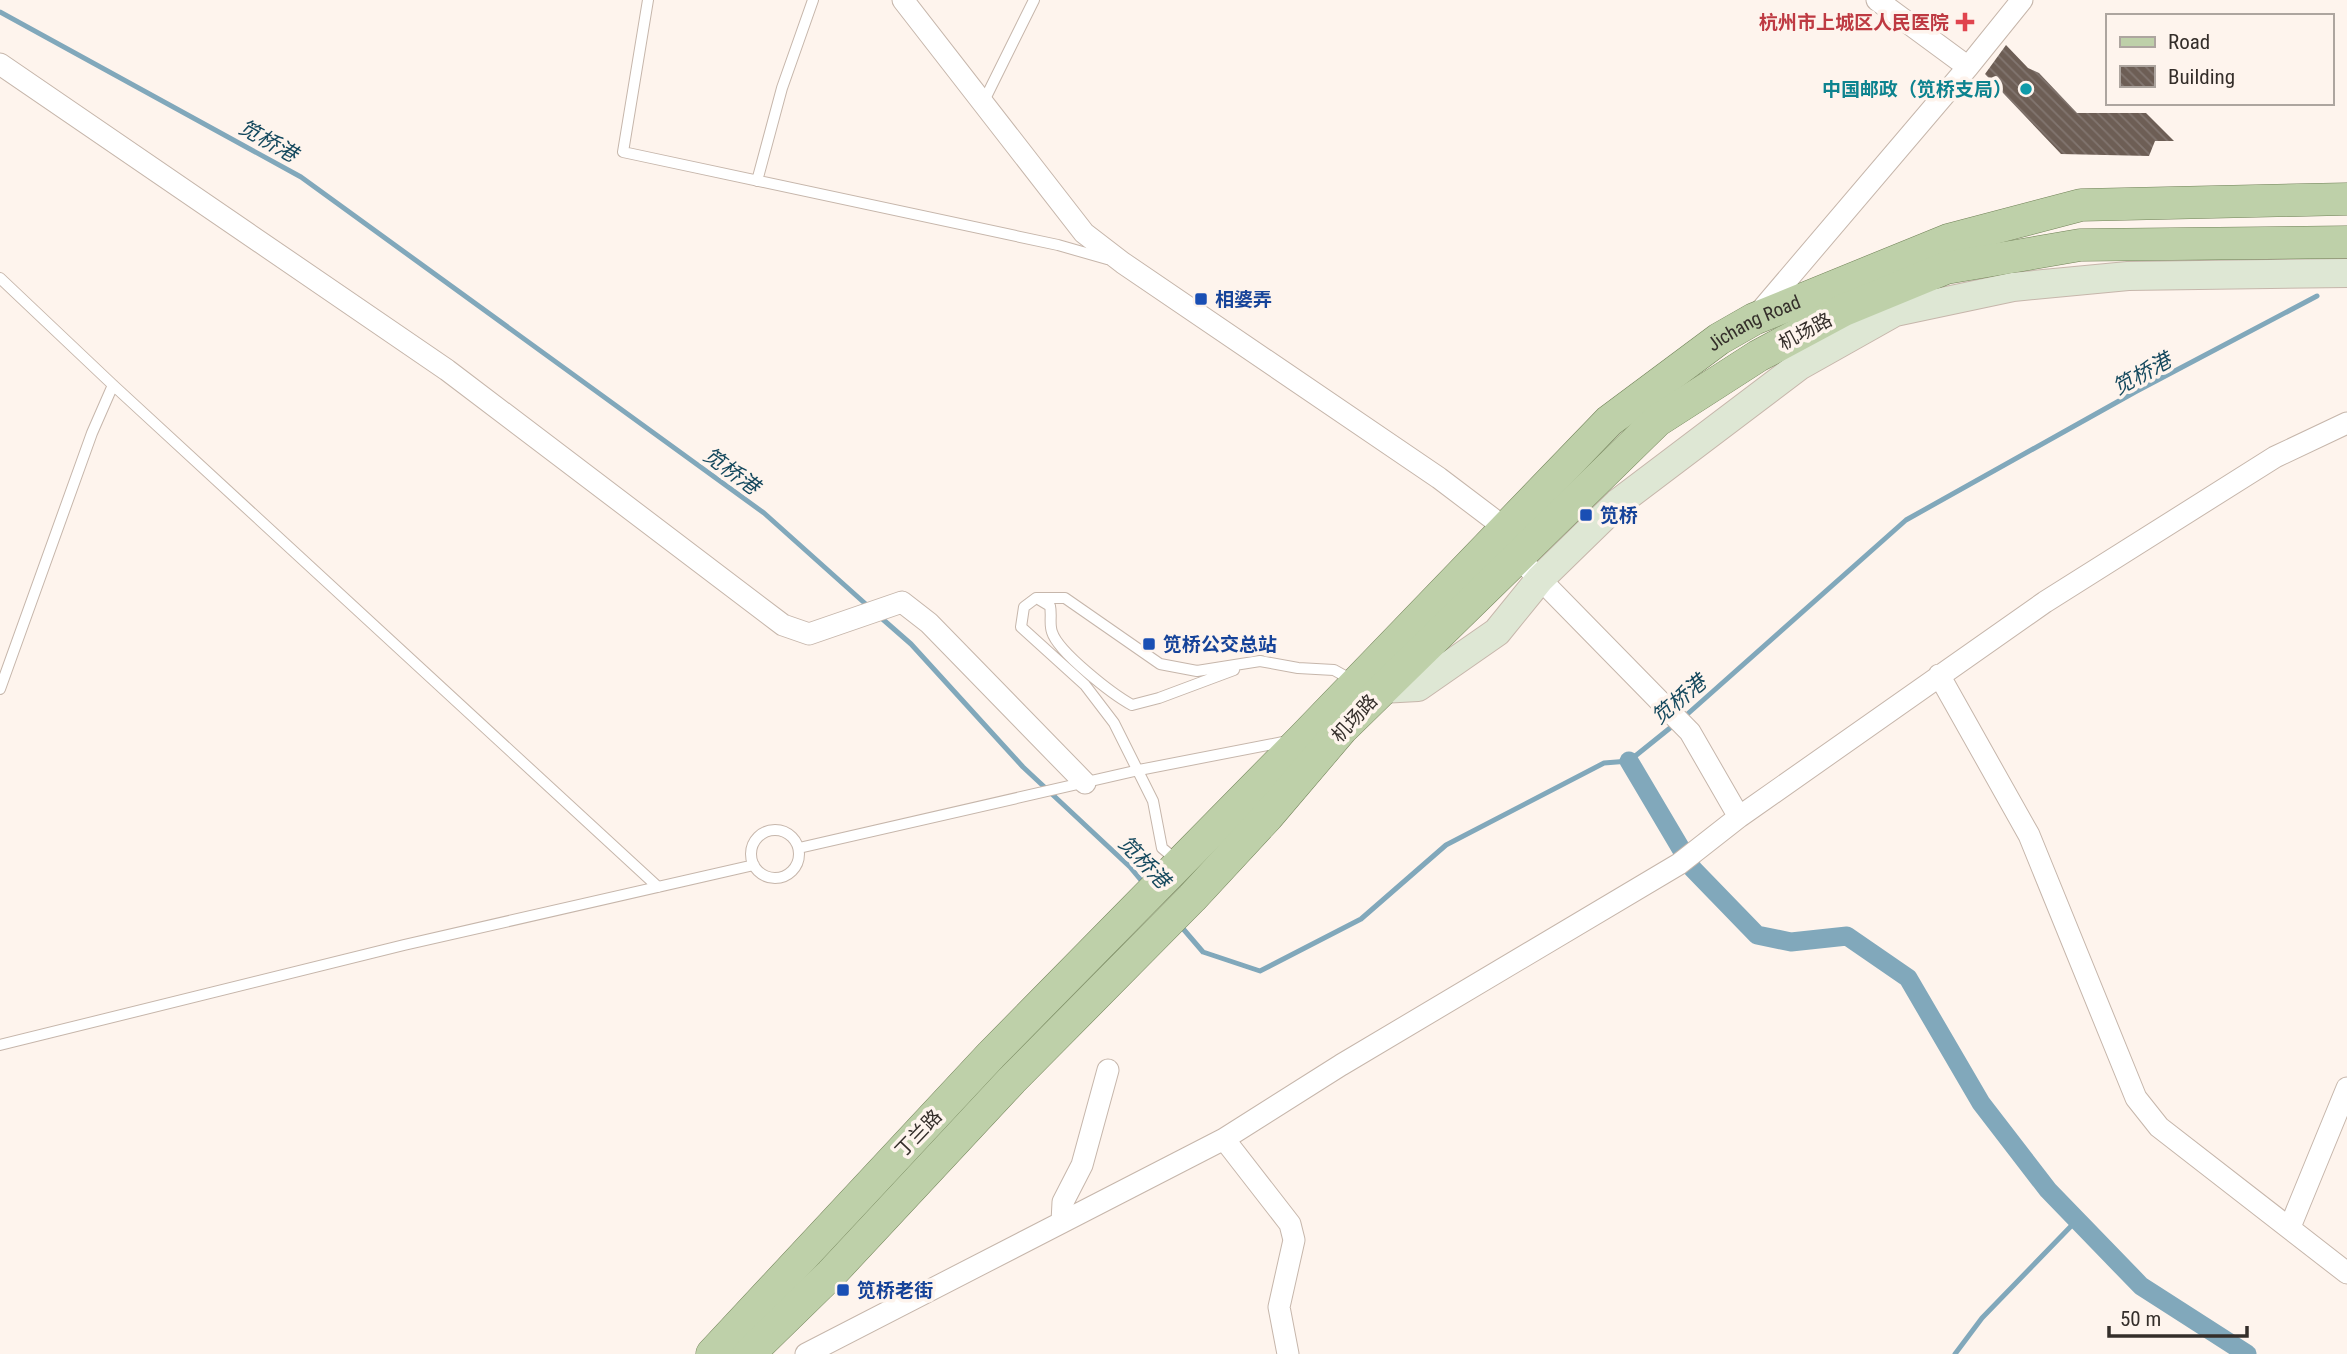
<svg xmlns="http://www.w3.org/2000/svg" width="2347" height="1354" font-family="'Roboto Condensed','Noto Sans SC',sans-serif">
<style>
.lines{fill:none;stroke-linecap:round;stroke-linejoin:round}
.stream{stroke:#81a8bb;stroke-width:5}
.canal{stroke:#81a8bb;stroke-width:19}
.building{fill:url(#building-back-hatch)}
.lane-casing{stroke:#c6b6ab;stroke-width:12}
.street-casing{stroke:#c6b6ab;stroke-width:23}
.secondary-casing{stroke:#c6b6ab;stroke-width:30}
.primary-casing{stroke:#718258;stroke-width:33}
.lane{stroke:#fff;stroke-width:10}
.street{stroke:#fff;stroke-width:21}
.secondary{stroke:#dee7d4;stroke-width:28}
.primary{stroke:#bed0a9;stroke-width:32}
.health-dot{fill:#e0444e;stroke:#fef4ed;stroke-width:2.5}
.culture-dot{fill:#0f9aa8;stroke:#fef4ed;stroke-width:2.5}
.transit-dot{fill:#1a4fb4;stroke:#fef4ed;stroke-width:2.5}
.labels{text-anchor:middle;stroke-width:7;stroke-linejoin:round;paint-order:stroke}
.health-label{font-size:19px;font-weight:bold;fill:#be3a42;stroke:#fef4ed;text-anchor:end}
.culture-label{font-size:19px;font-weight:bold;fill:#0d838f;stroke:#fef4ed;text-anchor:end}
.transit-label{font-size:19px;font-weight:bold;fill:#164399;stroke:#fef4ed;text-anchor:start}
.street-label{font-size:19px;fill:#342e2a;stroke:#fef4ed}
.water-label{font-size:21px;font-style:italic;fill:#14485d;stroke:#fef4ed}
</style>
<defs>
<pattern id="building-back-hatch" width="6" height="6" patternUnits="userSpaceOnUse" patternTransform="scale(1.75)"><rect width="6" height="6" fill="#6d5e55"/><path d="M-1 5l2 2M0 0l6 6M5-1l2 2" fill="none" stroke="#827670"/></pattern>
</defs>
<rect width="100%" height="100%" fill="#fef4ed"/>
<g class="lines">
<path class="stream" d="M 0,12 L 301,177 L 764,513 L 869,607
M 879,616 L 911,644 L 1023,767 L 1130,867 L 1145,885
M 1683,718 L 1906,520 L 2135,392 L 2317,296
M 1179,924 L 1203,952 L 1260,971 L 1361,919 L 1446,845 L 1604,763 L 1629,761 L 1675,724
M 1955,1354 L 1982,1318 L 2077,1220"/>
<path class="canal" d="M 1629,761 L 1693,869 L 1757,935 L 1791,942 L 1847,936 L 1908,978 L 1981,1103 L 2048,1190 L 2141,1286 L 2247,1354"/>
</g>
<path class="building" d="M 2006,45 L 2028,68 L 2039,73 L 2077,113 L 2146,113 L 2174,141 L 2155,141 L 2149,156 L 2061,154 L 1985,74 Z"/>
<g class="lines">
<defs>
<path id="lane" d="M 648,0 L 623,152 L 1058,245 L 1107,259
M 983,103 L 1034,0
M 757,181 L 782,88 L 813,0
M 0,278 L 113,385 L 658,887
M 1040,600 L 1050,606 C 1052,615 1049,624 1052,632 C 1058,652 1112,694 1132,705 L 1159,698 L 1234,670
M 0,689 L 92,433 L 113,385
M751 854a24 24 0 1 1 48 0a24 24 0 1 1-48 0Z
M 799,848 L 1139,770 L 1288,741
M 1179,862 L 1162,848 L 1153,801 L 1114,723 L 1085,685 L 1021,627 L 1024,607 L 1036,598 L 1065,598 L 1160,664 L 1197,671 L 1260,661 L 1298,668 L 1334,670 L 1354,681
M 0,1045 L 404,945 L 754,865"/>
<path id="street" d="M 903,0 L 1084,233 L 1123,263 L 1439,478 L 1505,528
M 1877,0 L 1968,67
M 0,64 L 447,370 L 783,625 L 809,634 L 902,602 L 929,623 L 1085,783
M 1758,314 L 1968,67 L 2022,0
M 1517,557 L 1540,579 L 1690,732 L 1739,817
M 1939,675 L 2029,835 L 2136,1098 L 2159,1127 L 2347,1273
M 1224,1139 L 1290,1224 L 1294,1240 L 1279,1307 L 1288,1354
M 1062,1222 L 1063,1202 L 1082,1165 L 1108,1070
M 2290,1227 L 2347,1088
M 806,1354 L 1224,1139 L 1341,1065 L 1679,864 L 1739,817 L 2045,602 L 2275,457 L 2347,423"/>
<path id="secondary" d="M 1381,689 L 1418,687 L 1497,632 L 1540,579 L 1618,503 L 1799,366 L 1895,312 L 2013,287 L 2128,276 L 2347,273"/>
<g id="primary">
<path id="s1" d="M 712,1354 L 991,1055 L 1303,738 L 1609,421 L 1719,339 L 1754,319 L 1948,240 L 2081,205 L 2347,199"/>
<path d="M 749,1354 L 831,1274 L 1012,1080 L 1192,898 L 1268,816 L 1342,729 L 1657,421 L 1758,356 L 1844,310 L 1946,268 L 2080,245 L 2347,242"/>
</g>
</defs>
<use href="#lane" class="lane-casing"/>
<use href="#street" class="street-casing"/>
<use href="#secondary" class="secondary-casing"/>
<use href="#primary" class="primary-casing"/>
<use href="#lane" class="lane"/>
<use href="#street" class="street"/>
<use href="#secondary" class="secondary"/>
<use href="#primary" class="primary"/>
</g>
<path class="health-dot" d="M1961.5 11.5h7v7h7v7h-7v7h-7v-7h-7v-7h7z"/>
<circle class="culture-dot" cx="2026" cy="89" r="7"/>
<g class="transit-dot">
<rect x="1194" y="292" width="14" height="14" rx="3.5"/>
<rect x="1579" y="508" width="14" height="14" rx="3.5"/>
<rect x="1142" y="637" width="14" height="14" rx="3.5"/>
<rect x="836" y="1283" width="14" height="14" rx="3.5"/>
</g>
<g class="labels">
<g class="health-label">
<text x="1949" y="29">杭州市上城区人民医院</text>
</g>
<g class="culture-label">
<text x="2012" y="96">中国邮政（笕桥支局）</text>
</g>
<g class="transit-label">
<text x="1215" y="306">相婆弄</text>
<text x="1600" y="522">笕桥</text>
<text x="1163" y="651">笕桥公交总站</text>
<text x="857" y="1297">笕桥老街</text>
</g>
<g class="street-label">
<text dy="7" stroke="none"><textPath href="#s1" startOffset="1470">Jichang Road</textPath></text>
<text transform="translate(1805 331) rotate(-28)" y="7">机场路</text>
<text transform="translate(1354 718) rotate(-47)" y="7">机场路</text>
<text transform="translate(918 1133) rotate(-46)" y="7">丁兰路</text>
</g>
<g class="water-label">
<text transform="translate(268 141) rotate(29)" y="7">笕桥港</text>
<text transform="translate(2142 374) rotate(-29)" y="7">笕桥港</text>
<text transform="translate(731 471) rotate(36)" y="7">笕桥港</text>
<text transform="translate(1679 700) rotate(-40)" y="7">笕桥港</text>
<text transform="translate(1144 862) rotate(46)" y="7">笕桥港</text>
</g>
</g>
<rect x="2106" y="14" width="228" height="91" fill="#fef4ed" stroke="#ada59f" stroke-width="2"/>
<rect x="2120" y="37" width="35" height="10" fill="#bed0a9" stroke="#ada59f" stroke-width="2"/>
<text x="2168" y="49" font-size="21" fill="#342e2a">Road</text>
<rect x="2120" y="66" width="35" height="21" fill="url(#building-back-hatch)" stroke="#ada59f" stroke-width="2"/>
<text x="2168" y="84" font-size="21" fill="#342e2a">Building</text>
<path d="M2109 1326v10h138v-10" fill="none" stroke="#342e2a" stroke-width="3.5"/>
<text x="2120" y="1326" font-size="21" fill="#342e2a" stroke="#fef4ed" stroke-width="5" paint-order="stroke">50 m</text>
</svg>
